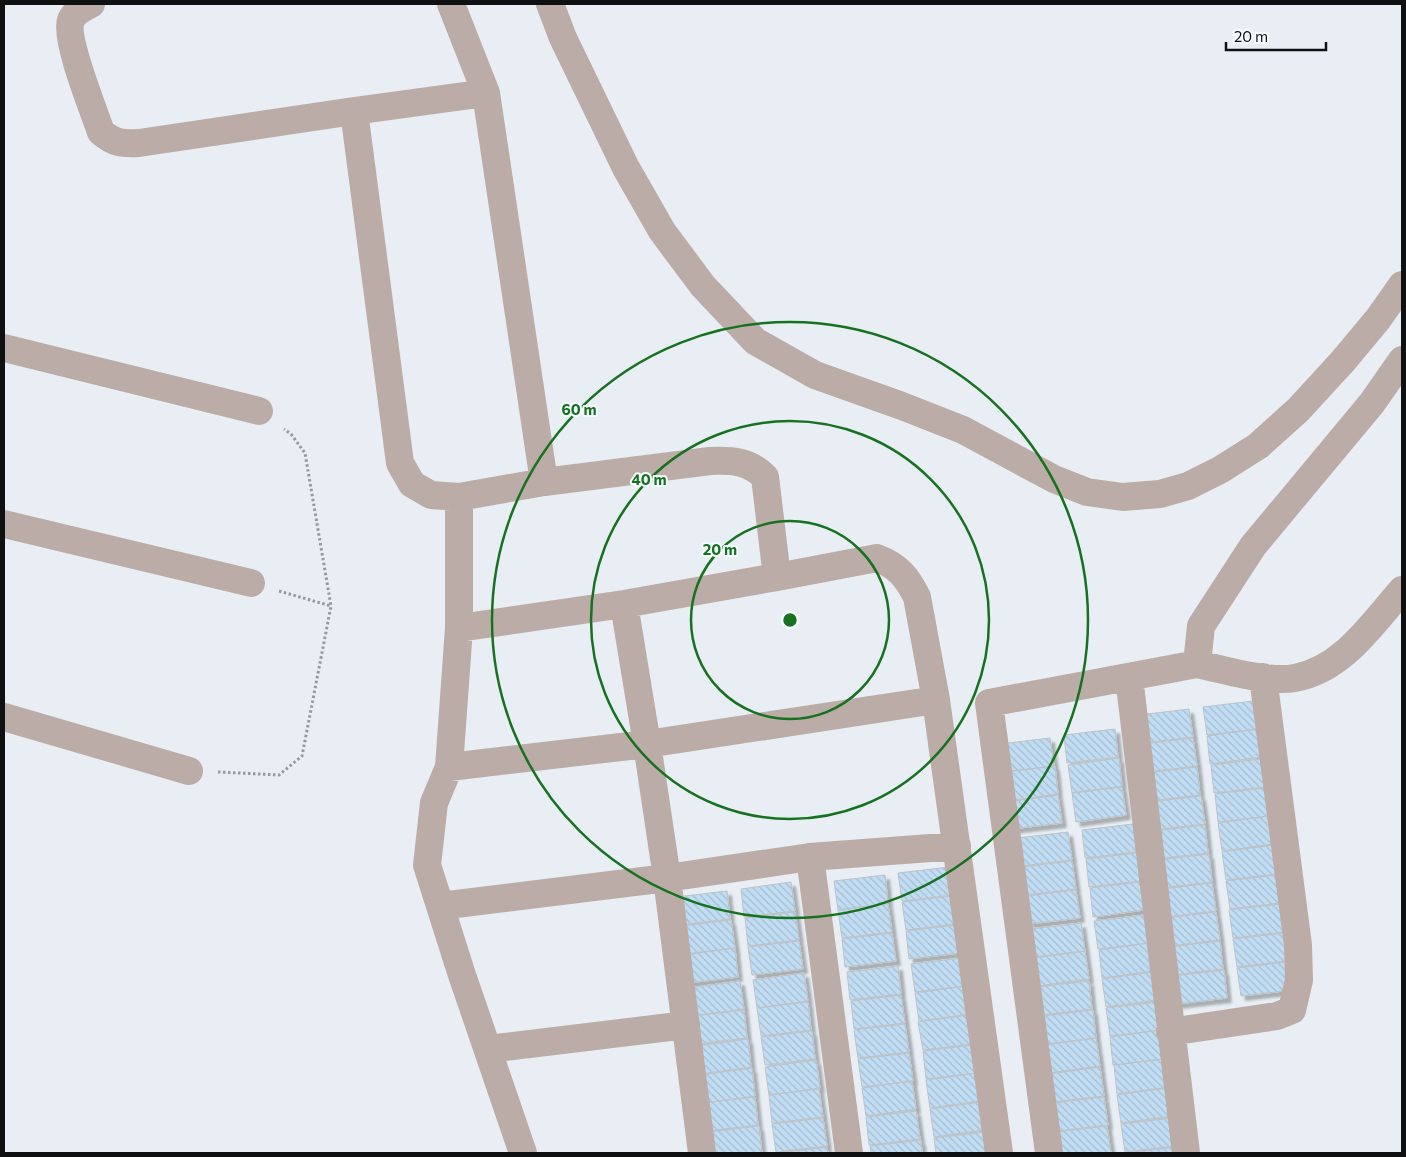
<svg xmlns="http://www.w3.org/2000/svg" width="1406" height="1157" font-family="Commissioner,sans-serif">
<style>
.building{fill:url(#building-back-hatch);stroke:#bdc2c7;filter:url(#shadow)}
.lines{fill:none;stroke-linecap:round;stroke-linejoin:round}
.path{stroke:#969a9e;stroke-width:3;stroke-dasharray:2.5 2.5;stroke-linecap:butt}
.minor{stroke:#bcaca7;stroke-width:28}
.ring{fill:none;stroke:#167220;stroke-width:2.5}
.centre{fill:#167220;stroke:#f6fbff;stroke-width:2.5}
.ring-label{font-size:15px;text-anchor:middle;font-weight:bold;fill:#167220;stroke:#f6fbff;stroke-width:4;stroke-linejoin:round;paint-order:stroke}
</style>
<defs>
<pattern id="building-back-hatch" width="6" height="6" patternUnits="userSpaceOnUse" patternTransform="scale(1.25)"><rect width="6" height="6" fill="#c1ddf4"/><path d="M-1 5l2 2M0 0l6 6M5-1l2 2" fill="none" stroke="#a5bdd0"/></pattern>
<filter id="shadow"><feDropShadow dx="4.5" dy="4.5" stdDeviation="1" flood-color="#0004"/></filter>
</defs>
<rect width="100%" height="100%" fill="#e8eef3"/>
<path class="building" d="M 1253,701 L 1257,729 L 1207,735 L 1203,707 Z
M 1189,709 L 1193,737 L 1142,743 L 1139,715 Z
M 1115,729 L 1118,757 L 1067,763 L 1064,735 Z
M 1258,729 L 1261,757 L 1210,764 L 1207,736 Z
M 1050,738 L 1054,766 L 1003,772 L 1000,744 Z
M 1193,738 L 1197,766 L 1146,772 L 1142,744 Z
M 1119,758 L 1122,786 L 1072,793 L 1068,765 Z
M 1262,759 L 1265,787 L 1214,793 L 1211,765 Z
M 1055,766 L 1058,794 L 1007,801 L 1004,772 Z
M 1197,767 L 1200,795 L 1150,801 L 1146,773 Z
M 1122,787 L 1126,815 L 1076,822 L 1072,793 Z
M 1265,788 L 1269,816 L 1218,822 L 1215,794 Z
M 1058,795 L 1062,823 L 1011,829 L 1008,802 Z
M 1201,796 L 1205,824 L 1154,830 L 1151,802 Z
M 1269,816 L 1273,844 L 1222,851 L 1218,823 Z
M 1133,824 L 1136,852 L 1085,858 L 1082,830 Z
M 1205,825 L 1208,853 L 1157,859 L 1154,831 Z
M 1068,832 L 1072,860 L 1021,866 L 1017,838 Z
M 1273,845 L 1277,874 L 1226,880 L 1222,852 Z
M 1137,853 L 1140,881 L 1089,887 L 1086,859 Z
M 1209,854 L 1212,882 L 1161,888 L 1158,860 Z
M 1072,861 L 1076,889 L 1025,895 L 1022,867 Z
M 949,867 L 953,895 L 902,901 L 898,873 Z
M 885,875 L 888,903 L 838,910 L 834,881 Z
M 1276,875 L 1280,903 L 1230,909 L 1226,881 Z
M 791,882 L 795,911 L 744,917 L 741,889 Z
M 1140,882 L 1144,910 L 1093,917 L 1090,888 Z
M 1212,883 L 1216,911 L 1165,917 L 1161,889 Z
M 1076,890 L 1080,918 L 1029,924 L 1026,896 Z
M 727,891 L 730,919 L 680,925 L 676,897 Z
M 953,896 L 956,924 L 906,930 L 902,902 Z
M 888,904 L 892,932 L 842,938 L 838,910 Z
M 1280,904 L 1284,932 L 1233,938 L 1229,910 Z
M 795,912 L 799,940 L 748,946 L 745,918 Z
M 1216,912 L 1220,940 L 1169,946 L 1165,918 Z
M 1145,915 L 1149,943 L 1098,949 L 1094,921 Z
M 731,920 L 735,948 L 684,954 L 680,926 Z
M 1081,923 L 1085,951 L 1034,957 L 1030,929 Z
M 957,925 L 960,953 L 909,959 L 906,931 Z
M 892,933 L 896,961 L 845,967 L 842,939 Z
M 1284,933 L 1287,961 L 1237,967 L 1233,939 Z
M 799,941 L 803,969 L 752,975 L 748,947 Z
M 1220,941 L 1223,969 L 1173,975 L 1169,947 Z
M 1149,943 L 1153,971 L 1102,978 L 1099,950 Z
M 735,948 L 738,977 L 688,983 L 684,955 Z
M 1085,951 L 1089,979 L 1038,986 L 1034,958 Z
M 962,958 L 965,986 L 915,992 L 911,964 Z
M 1288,962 L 1292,990 L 1241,996 L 1237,968 Z
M 898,966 L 901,994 L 850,1000 L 847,972 Z
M 1224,970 L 1227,998 L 1176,1004 L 1173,976 Z
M 1153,972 L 1157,1000 L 1106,1007 L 1102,979 Z
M 804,973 L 808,1001 L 757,1008 L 753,980 Z
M 740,981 L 744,1009 L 693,1016 L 689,988 Z
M 1089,981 L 1092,1009 L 1042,1015 L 1038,987 Z
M 966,986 L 970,1014 L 919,1021 L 915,993 Z
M 901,995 L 905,1023 L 854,1029 L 851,1001 Z
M 808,1002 L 811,1030 L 761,1036 L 757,1008 Z
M 1157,1002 L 1161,1030 L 1110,1036 L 1106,1008 Z
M 744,1010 L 747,1038 L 697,1044 L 693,1016 Z
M 1093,1010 L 1096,1038 L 1045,1044 L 1042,1016 Z
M 969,1015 L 973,1044 L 923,1050 L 918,1022 Z
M 905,1024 L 909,1052 L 858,1058 L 854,1030 Z
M 1161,1030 L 1164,1059 L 1113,1065 L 1110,1037 Z
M 812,1031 L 815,1059 L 765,1065 L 761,1037 Z
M 1096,1038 L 1100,1066 L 1049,1073 L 1046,1045 Z
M 748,1039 L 751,1067 L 700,1074 L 697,1046 Z
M 974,1045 L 977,1073 L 926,1079 L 923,1051 Z
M 909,1053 L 913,1081 L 862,1087 L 858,1059 Z
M 1164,1059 L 1168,1087 L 1117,1094 L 1114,1065 Z
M 816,1060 L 820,1088 L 769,1095 L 765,1067 Z
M 1100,1067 L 1104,1096 L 1053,1102 L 1049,1074 Z
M 752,1068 L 755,1096 L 704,1103 L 701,1075 Z
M 977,1073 L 980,1101 L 930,1108 L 926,1080 Z
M 912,1081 L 916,1109 L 866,1116 L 862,1088 Z
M 1168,1088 L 1172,1116 L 1121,1123 L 1117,1095 Z
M 819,1089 L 823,1117 L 772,1123 L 769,1095 Z
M 755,1097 L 758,1125 L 708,1131 L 704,1103 Z
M 1104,1097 L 1108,1125 L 1057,1131 L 1053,1103 Z
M 981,1102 L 984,1130 L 934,1137 L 930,1109 Z
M 916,1111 L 920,1139 L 869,1145 L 866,1117 Z
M 823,1118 L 827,1146 L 776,1152 L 772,1124 Z
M 1172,1118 L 1175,1146 L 1125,1152 L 1121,1124 Z
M 759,1126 L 762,1153 L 711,1153 L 708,1132 Z
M 1107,1126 L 1111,1153 L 1060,1153 L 1057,1132 Z
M 985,1132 L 987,1153 L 936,1153 L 934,1138 Z
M 921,1140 L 922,1153 L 871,1153 L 870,1146 Z
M 827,1147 L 828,1153 L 778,1153 Z
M 1176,1147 L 1177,1153 L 1125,1153 Z"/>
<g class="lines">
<path class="path" d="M 279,591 L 331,606
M 218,772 L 279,775 L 302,756 L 331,606 L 305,453 L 291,434 L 284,429"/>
<path class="minor" d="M 91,4 C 83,8 75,11 71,20 C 64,38 94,111 101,132 C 114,143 122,144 139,143 L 354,111
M 451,4 L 486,93 L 544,482 L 710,461 C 732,460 749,461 765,477 L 777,577 L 877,558 C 898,566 907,577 917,597 L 936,700 L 999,1153
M 550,4 L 563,38 L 626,168 L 662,231 L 703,286 L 755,341 L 815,375 L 902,406 L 963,430 L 1054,479 L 1087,492 L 1123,497 L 1160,494 L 1188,486 L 1220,470 L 1258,446 L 1298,410 L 1343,361 L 1378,319 L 1402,285
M 486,93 L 354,111 L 400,463 L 412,484 L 431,495 L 459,497 L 544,482
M 4,348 L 259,411
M 1402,360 L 1372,403 L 1253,546 L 1201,626 L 1197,664 C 1225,670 1268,683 1295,678 C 1343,669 1372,624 1402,590
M 459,497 L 459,628 L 449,767 L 434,803 L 427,865 L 461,972 L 523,1153
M 4,524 L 251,583
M 459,628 L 624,604 L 777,577
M 1129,677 L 1186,1153
M 936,700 L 647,744 L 667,878 L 810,857 L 957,846
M 4,717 L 189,771
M 449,767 L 647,744 L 624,604
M 810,857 L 849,1153
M 440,906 L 667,878 L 702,1153
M 1170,1032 L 1277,1016 L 1292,1010 L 1299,980 L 1298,945 L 1263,677
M 488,1049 L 686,1025
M 1049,1153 L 989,703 L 1197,664"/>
</g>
<g class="ring">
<circle cx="790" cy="620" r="99"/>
<circle cx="790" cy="620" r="199"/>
<circle cx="790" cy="620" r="298"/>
</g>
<circle cx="790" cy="620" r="8" class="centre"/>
<g class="ring-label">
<text x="579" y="415">60 m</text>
<text x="649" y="485">40 m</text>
<text x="720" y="555">20 m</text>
</g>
<rect width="1406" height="1157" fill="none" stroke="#0e1012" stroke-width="10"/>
<path d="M1226 42v8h100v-8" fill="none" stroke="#0e1012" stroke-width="2.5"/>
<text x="1234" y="42" font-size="15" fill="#0e1012" stroke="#f6fbff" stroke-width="4" paint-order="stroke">20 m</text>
</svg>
